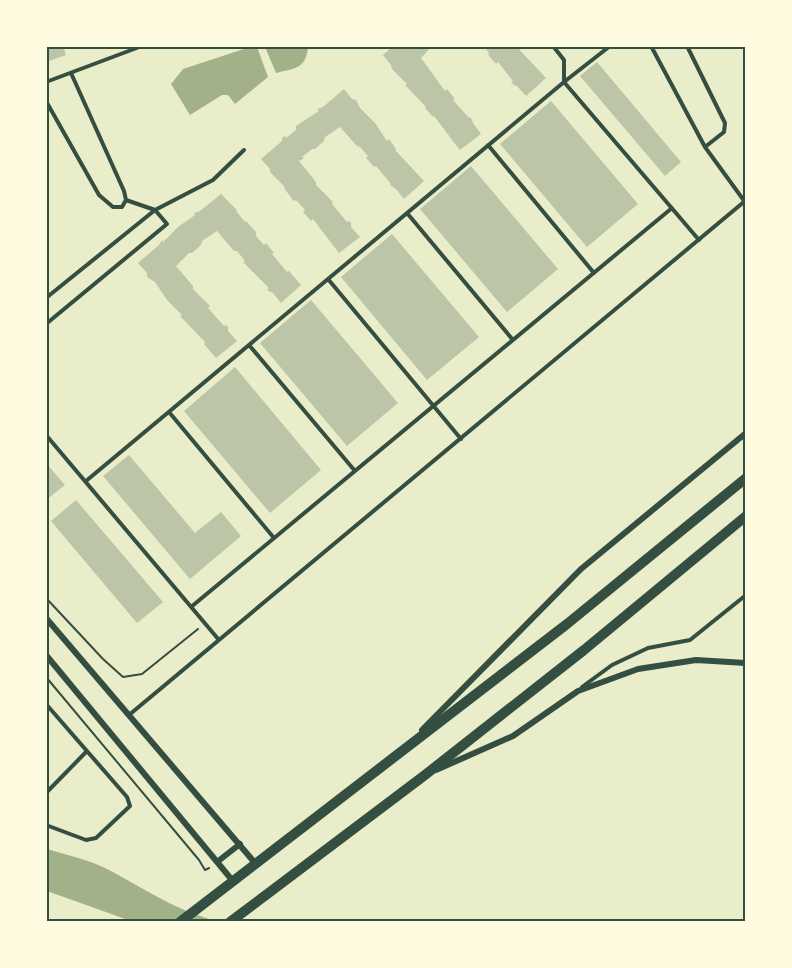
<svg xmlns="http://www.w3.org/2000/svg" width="792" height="968" font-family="Roboto,sans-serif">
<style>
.water{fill:#a3b18a}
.building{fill:#bcc5a7}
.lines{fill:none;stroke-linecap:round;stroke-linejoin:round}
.path{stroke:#344e41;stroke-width:2}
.service{stroke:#344e41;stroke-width:4}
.minor{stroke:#344e41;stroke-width:6}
.secondary{stroke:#344e41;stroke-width:10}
.neatline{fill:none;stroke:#344e41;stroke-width:2}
</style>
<rect width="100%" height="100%" fill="#e9edc9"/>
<path class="water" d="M 253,46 L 257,47 L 268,77 L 235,104 L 228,95 L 222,95 L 190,115 L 171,84 L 183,69 Z
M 265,47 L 308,47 C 306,69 295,68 276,73 Z
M 47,849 C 67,855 90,860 109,870 C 145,889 178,912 218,921 L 131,921 L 47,891 Z"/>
<path class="building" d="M 46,46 L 63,46 L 66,55 L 46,62 Z
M 393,46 L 432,46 L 421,58 L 445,91 L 447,89 L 455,99 L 453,100 L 469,118 L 470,117 L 472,120 L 473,123 L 481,134 L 460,150 L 459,149 L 434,116 L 433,117 L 425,108 L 426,107 L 407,87 L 405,85 L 407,84 L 392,69 L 391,65 L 383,55 Z
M 484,46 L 516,46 L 546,78 L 526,96 L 517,86 L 514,85 L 511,82 L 513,81 L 498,62 L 496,64 L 490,57 L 488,54 L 489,53 Z
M 597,62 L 681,162 L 665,176 L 580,76 Z
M 344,89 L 352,99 L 356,100 L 360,108 L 375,123 L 387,141 L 389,139 L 396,149 L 395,150 L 424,181 L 404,199 L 396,189 L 390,185 L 391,184 L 376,166 L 374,167 L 368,160 L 366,158 L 368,156 L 360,147 L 357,146 L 340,127 L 325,137 L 324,141 L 315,149 L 312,149 L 302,157 L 304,158 L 299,161 L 316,182 L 316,185 L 333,202 L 332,204 L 347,222 L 349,221 L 351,223 L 351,227 L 360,237 L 339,253 L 313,219 L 311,221 L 303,212 L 305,210 L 297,201 L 293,200 L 284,188 L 285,187 L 270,172 L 270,169 L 261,159 L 282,141 L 282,138 L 285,136 L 286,138 L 296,130 L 296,126 L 319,111 L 317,109 L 323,107 Z
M 551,101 L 638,204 L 587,247 L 500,144 Z
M 471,166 L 558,269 L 507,312 L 420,209 Z
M 221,194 L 236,209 L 237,212 L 245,222 L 246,221 L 256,232 L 256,236 L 264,245 L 266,243 L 274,253 L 272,254 L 287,272 L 289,271 L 301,285 L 281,303 L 273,293 L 267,290 L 269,288 L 243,262 L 245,261 L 237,251 L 234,251 L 217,231 L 202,241 L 201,245 L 192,253 L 189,253 L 176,266 L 193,286 L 193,289 L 210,306 L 208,308 L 224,326 L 226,325 L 228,327 L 228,331 L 237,341 L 216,358 L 204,344 L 205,342 L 180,316 L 182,315 L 167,300 L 155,282 L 147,277 L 147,273 L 138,263 L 159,245 L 162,240 L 163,242 L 178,227 L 195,215 L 194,213 L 200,211 Z
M 392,234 L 479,337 L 427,380 L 341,277 Z
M 311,300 L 398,403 L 347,446 L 260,343 Z
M 235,367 L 321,470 L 270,513 L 184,411 Z
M 129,455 L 195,533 L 221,512 L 241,536 L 190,579 L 103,476 Z
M 46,463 L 65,485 L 46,500 Z
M 76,500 L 163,602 L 137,623 L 51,521 Z"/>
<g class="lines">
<path class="path" d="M 46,598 L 103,659 L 123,677 L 142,674 L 198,629
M 46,677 L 199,860 L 205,870 L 209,868"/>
<path class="service" d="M 553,46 L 564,60 L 564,82 L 699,240
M 651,46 L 705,147 L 745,202
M 687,46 L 725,123 L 724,132 L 705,147
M 46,82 L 142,46
M 46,101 L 99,195 L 113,207 L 122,207 L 126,200 L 124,191 L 71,73
M 488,145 L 594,273
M 407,213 L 513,340
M 328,279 L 461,439
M 46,298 L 155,210 L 213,180 L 244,150
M 46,324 L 167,224 L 155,210 L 126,200
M 249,345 L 355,471
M 169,412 L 274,538
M 46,435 L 219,640
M 86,481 L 564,82 L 610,46
M 191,607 L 672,208
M 582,687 L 612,665 L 648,648 L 690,640 L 746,595
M 46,704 L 127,797 L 130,806 L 96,838 L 86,840 L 46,825
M 129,715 L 745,201
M 46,793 L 87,751"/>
<path class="minor" d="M 46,618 L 255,863
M 46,655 L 232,880
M 422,730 L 581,569 L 746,433
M 436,770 L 513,736 L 578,691 L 638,669 L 696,660 L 746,663
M 217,862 L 240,844"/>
<path class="secondary" d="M 180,922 L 567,624 L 746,478
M 230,922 L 425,775 L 584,650 L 746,516"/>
</g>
<rect width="792" height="968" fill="none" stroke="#fefae0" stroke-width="96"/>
<rect x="48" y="48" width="696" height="872" class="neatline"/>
</svg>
